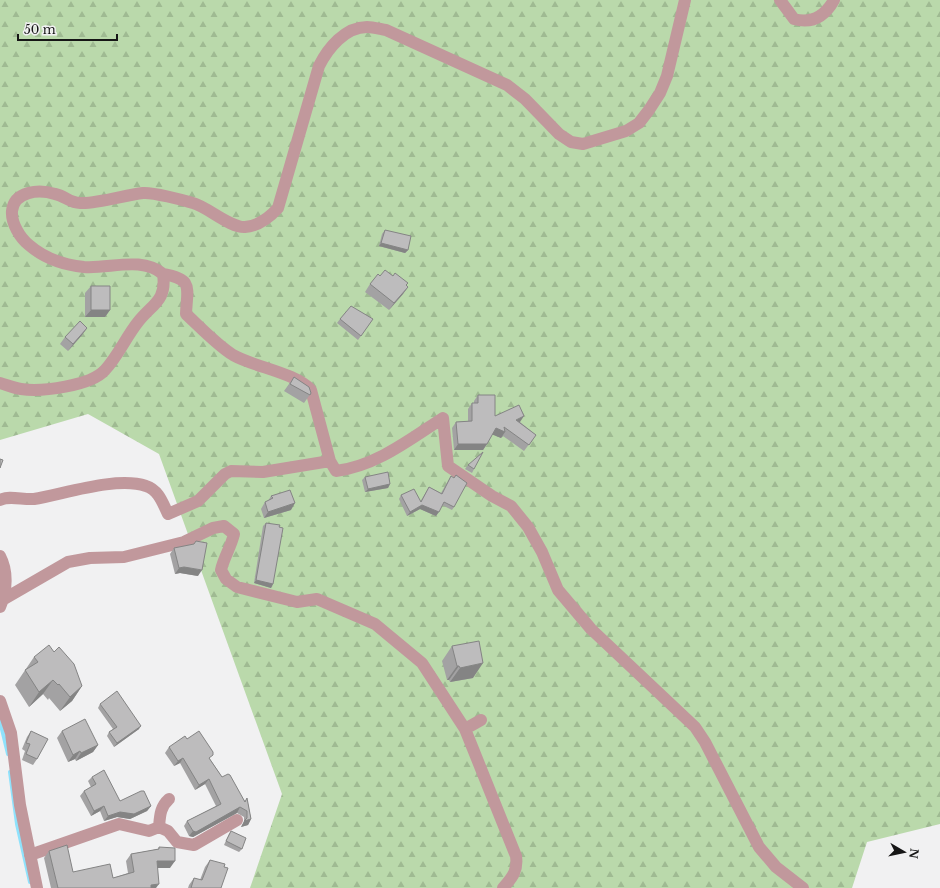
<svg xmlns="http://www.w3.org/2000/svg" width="940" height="888" font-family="'Libre Baskerville',serif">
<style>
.forest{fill:url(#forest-firs)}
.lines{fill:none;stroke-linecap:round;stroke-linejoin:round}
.stream{stroke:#8fe2fc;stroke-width:4}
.street{stroke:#c1989c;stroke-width:12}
.wall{fill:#a3a2a3}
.shaded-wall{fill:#848484}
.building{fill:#bdbcbd;stroke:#848484}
</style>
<defs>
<pattern id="forest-firs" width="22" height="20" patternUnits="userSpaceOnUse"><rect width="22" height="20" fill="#bad9ab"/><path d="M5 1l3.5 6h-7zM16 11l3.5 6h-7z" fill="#9fba92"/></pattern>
</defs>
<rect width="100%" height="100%" fill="#f1f1f2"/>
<path class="forest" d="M 0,0 L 940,0 L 940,824 L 867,842 L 852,888 L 250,888 L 282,794 L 159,454 L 88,414 L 0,440 Z"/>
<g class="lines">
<path class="stream" d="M 0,721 L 8,754
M 10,772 L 17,824 L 30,882"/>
<path class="street" d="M 780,0 L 794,19 C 812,24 825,16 834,0
M 163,274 C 194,279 187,288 186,314 C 200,327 217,345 233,355 C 254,367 296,373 311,390 L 330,461 L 336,471 C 376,466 409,440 443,418 L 448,466 L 492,496 L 511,506 L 528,527 L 542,552 L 558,590 L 591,629 L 695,727 L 705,742 L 759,847 L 776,867 L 803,888
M 0,383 C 7,385 14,388 21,389 C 41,392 91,386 105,370 C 118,356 126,337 138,322 C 152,304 167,301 163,274 C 141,256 110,269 84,267 C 64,265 44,258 29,245 C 20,238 11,223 12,211 C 14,191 39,189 55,194 C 65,196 70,203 80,203 C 98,204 125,195 143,193 C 152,192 183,200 193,203 C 208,207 230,228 245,227 C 259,226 269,218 278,208 L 319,66 C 328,48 345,27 367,27 C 373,27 380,29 386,30 L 507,85 L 525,99 L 559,134 L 571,142 L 583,144 L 626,131 L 639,123 L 649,110 L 660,93 L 667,76 L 685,0
M 0,500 C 9,495 23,500 34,499 C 64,494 117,476 146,486 C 159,490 163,504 168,514 L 198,501 L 225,474 L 231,471 L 263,472 L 330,461
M 0,556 C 8,571 7,591 0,607
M 4,599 L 68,562 L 90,558 L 124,557 L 184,542 L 213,528 L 224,526 L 234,534 C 231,547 224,557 221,570 L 226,579 L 237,587 L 297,602 L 317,599 L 375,624 L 422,663 L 465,729
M 0,701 L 11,733 L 20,805 L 37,888
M 481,720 L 465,729 L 516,856 C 518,870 513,877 503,888
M 159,827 C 160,816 160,807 169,799
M 30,855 L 119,824 L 149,831 L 159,827 L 168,831 L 177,842 L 194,845 L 237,820"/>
</g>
<path class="wall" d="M 385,230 L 408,250 L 405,253 L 379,246 L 382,234 Z
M 380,276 L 393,276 L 408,287 L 403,294 L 389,310 L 365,292 L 370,284 Z
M 91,286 L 110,310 L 105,317 L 85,317 L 85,293 Z
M 340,319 L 373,319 L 358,340 L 337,323 Z
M 87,328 L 82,335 L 68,351 L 60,344 L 65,337 Z
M 294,377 L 311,393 L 304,403 L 284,391 Z
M 478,395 L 495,416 L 520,422 L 536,435 L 524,451 L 503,436 L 501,438 L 492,434 L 487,444 L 483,450 L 454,450 L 452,428 L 456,422 L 468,421 L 468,409 L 472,403 L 474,403 L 474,401 Z
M 468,465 L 474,469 L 472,473 L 465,469 Z
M 451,476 L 454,507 L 452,510 L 442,505 L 436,516 L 420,509 L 407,516 L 399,499 L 401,495 L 420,502 L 429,487 L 441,493 Z
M 365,477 L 390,484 L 388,488 L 365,492 L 362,480 Z
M 271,496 L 291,510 L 264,518 L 261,509 L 265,502 L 268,501 Z
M 266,523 L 273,584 L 271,588 L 254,583 L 263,526 Z
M 174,548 L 198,576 L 180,573 L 175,574 L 170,554 Z
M 452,646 L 473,678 L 450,682 L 449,680 L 447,680 L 442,661 Z
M 34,657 L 82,686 L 72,701 L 60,711 L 49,698 L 48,700 L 43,694 L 29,707 L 15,685 Z
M 100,704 L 139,729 L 114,747 L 107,736 L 109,732 L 113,729 L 98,708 Z
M 31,731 L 37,759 L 33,765 L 22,760 L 25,751 L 22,749 L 27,737 Z
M 62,731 L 98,745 L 93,752 L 76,761 L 75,759 L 68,762 L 57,738 Z
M 187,739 L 210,759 L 222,777 L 245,801 L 247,798 L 251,819 L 248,825 L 241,827 L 244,822 L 244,817 L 237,813 L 193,837 L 189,836 L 184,826 L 187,821 L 216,806 L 205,784 L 195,790 L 180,763 L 174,766 L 165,753 L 169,747 Z
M 92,777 L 120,801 L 151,806 L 147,811 L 130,819 L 117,817 L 104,821 L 100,811 L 91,816 L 80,796 L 84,791 L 91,787 L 88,781 Z
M 231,831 L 242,849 L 239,852 L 224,845 L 229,834 Z
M 159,847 L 170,868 L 157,868 L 156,888 L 51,888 L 44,858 L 49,851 L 73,872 L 113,878 L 128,873 L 126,861 L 131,854 L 158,849 Z
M 210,860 L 221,888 L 188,888 L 189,885 L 194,878 L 200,880 L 205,867 Z"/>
<path class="shaded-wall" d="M 381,243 L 408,250 L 405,253 L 379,246 Z
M 408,287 L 403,294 L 389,310 L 394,303 Z
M 91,310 L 110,310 L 105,317 L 85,317 Z
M 87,328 L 82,335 L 68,351 L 73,344 Z
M 524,416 L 520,422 L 512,426 L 516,420 Z
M 496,428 L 505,432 L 501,438 L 491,434 Z
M 458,444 L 487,444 L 483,450 L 454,450 Z
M 390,484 L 388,488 L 365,492 L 368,489 Z
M 295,503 L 291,510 L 264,518 L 268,512 Z
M 422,505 L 439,512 L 436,516 L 420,509 L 407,516 L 410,512 Z
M 184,567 L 202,570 L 198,576 L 180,573 L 175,574 L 179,568 Z
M 256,580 L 273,584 L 271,588 L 254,583 Z
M 483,663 L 473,678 L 450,682 L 460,668 Z
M 457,666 L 459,666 L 449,680 L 447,680 Z
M 53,680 L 43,694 L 29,707 L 39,692 Z
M 82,686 L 72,701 L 60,711 L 70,697 Z
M 141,726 L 139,729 L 114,747 L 117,743 Z
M 98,745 L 93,752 L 76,761 L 81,753 Z
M 80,751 L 75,759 L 68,762 L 73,755 Z
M 183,758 L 180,763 L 174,766 L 178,761 Z
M 209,779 L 205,784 L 195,790 L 199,785 Z
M 104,806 L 100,811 L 91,816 L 94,811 Z
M 151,806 L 147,811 L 130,819 L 117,817 L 104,821 L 108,816 L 120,812 Z
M 240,807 L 237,813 L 193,837 L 189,836 L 193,831 Z
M 251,819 L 248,825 L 241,827 L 244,821 Z
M 157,861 L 175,861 L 170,868 L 152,868 Z
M 159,884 L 156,888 L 149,888 L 151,885 Z"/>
<path class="building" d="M 385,230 L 411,236 L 408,250 L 381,243 Z
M 385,270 L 393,276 L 395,273 L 408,283 L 406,285 L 408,287 L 394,303 L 370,284 L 378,274 L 380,276 Z
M 91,286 L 110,286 L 110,310 L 91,310 Z
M 351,306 L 373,319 L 361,336 L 340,319 Z
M 80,321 L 87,328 L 73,344 L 65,337 Z
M 294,377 L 309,387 L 311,393 L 310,395 L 290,384 Z
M 478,395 L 495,395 L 495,416 L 519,405 L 524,416 L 516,420 L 536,435 L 529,445 L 504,427 L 505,432 L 496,428 L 487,444 L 458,444 L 456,422 L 472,421 L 472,403 L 478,403 Z
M 483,452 L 474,469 L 468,465 Z
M 0,459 L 3,460 L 0,468 Z
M 388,472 L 390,484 L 368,489 L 365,477 Z
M 456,475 L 467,483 L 454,507 L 444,502 L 439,512 L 422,505 L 410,512 L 401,495 L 414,489 L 421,502 L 429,487 L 442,494 L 451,476 L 454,478 Z
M 290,490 L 295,503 L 268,512 L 265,502 L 273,498 L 271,496 Z
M 266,523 L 280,525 L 279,527 L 283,528 L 273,584 L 256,580 Z
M 196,541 L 207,543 L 202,570 L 184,567 L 179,568 L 174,548 L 194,544 Z
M 479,641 L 483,663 L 460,668 L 459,666 L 457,666 L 452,646 Z
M 49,645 L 54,652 L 59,647 L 74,664 L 82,686 L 70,697 L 59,684 L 58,685 L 53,680 L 39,692 L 25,670 L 38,662 L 34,657 Z
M 117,691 L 141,726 L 117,743 L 109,732 L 117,727 L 100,704 Z
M 85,719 L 98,745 L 81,753 L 80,751 L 73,755 L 62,731 Z
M 31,731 L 48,739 L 37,759 L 26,754 L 30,744 L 26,743 Z
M 199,731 L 213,752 L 213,755 L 209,758 L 222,777 L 228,774 L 230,775 L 245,802 L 247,798 L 251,819 L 244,821 L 247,818 L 247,811 L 240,807 L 196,832 L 193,831 L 187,821 L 221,804 L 209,779 L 199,785 L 183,758 L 178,761 L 169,747 L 185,736 L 187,739 Z
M 104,770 L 120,801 L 141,791 L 144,791 L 151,806 L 134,814 L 120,812 L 108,816 L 104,806 L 94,811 L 84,791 L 96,784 L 92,777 Z
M 231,831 L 246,838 L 242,849 L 226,841 Z
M 67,845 L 73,872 L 110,864 L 113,878 L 134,872 L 131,854 L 159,849 L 159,847 L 175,848 L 175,861 L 157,861 L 159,884 L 151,885 L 151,888 L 58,888 L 49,851 Z
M 210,860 L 225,864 L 224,867 L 228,868 L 221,888 L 191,888 L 194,878 L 202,880 Z"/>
<g transform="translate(904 852) rotate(99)" stroke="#f1f1f2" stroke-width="3" paint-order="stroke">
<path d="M0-3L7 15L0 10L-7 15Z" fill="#161616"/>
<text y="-6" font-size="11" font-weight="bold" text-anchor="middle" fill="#161616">N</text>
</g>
<path d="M18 34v6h99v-6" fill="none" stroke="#161616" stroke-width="2"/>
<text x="24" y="34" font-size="12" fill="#161616" stroke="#f1f1f2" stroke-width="3" paint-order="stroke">50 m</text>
</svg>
